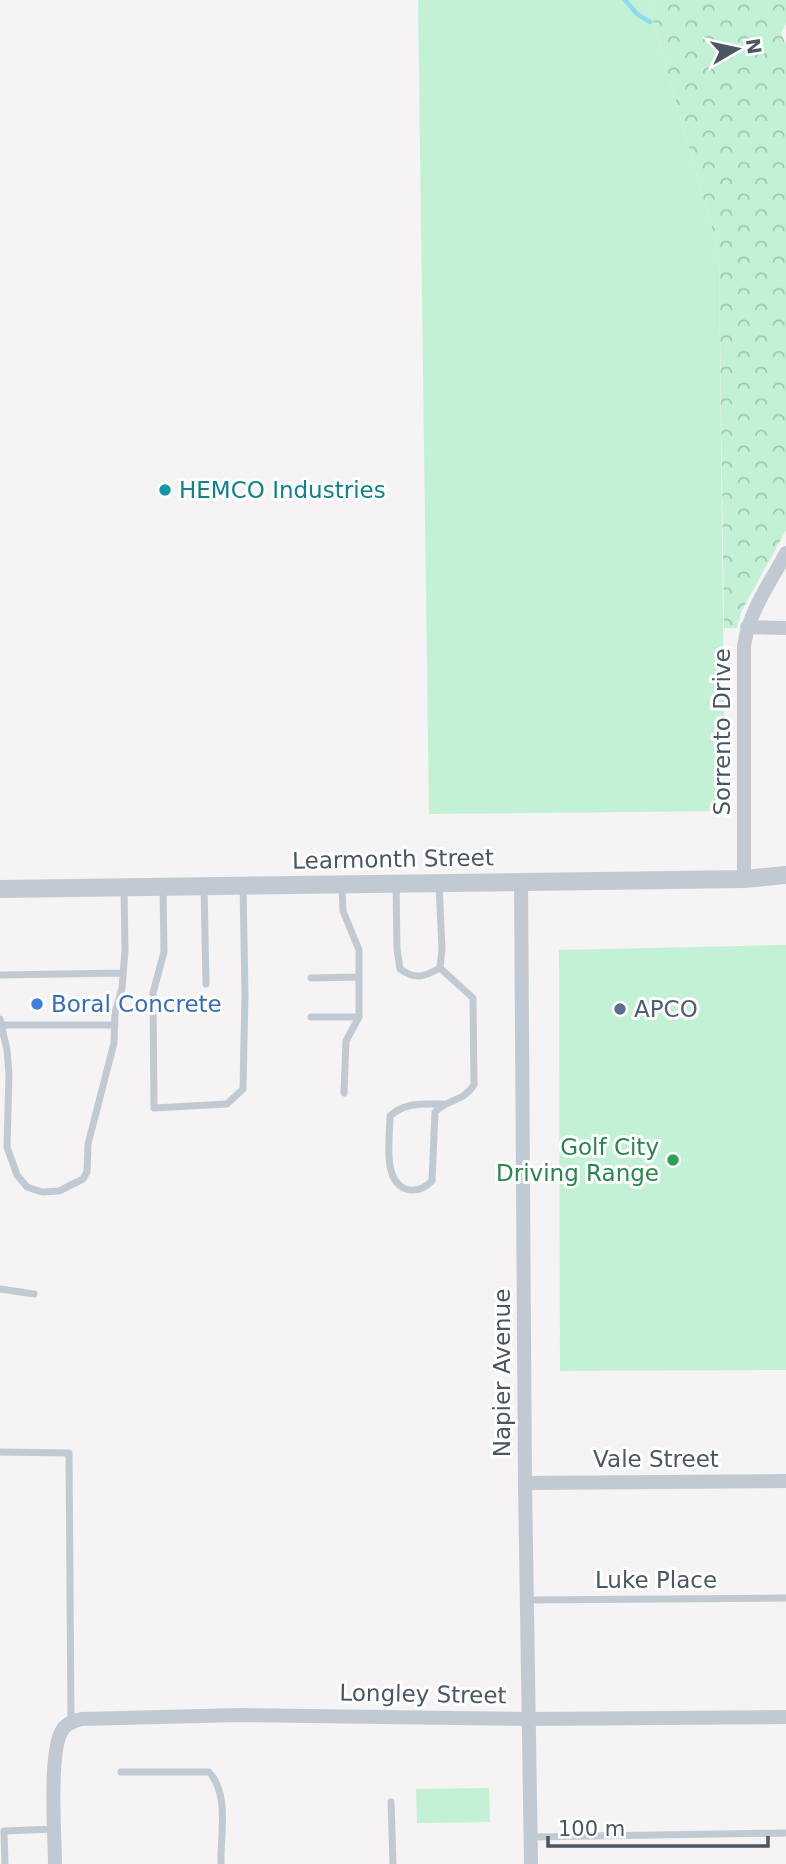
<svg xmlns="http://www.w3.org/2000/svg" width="786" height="1864" font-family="'DejaVu Sans',sans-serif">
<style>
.grass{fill:#c3f1d5}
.forest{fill:url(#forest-crowns)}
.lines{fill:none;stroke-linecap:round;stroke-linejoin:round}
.stream{stroke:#90daee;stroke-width:4.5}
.service{stroke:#c1cad2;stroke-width:7}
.minor{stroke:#c1cad2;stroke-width:14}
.tertiary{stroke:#c1cad2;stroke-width:18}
.culture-dot{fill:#0f9aa8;stroke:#fff;stroke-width:2.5}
.shop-dot{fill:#3f7fe0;stroke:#fff;stroke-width:2.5}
.service-dot{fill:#5c6f8a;stroke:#fff;stroke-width:2.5}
.leisure-dot{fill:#2e9e5b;stroke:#fff;stroke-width:2.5}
.labels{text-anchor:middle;stroke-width:6;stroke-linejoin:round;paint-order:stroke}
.culture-label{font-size:23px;fill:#0d838f;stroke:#fff;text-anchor:start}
.street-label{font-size:23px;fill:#4a5661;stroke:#fff}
.shop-label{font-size:23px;fill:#366cbe;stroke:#fff;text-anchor:start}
.service-label{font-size:23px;fill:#4e5e75;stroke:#fff;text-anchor:start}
.leisure-label{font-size:23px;fill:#27864d;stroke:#fff;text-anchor:end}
</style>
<defs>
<pattern id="forest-crowns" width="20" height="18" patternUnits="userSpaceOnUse" patternTransform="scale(1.75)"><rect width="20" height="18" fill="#c3f1d5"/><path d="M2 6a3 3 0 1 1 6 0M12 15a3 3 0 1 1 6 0" fill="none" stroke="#a0c6b0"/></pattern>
</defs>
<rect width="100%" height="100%" fill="#f5f3f3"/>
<path class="grass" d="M 418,0 L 647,0 L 719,252 L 725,811 L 429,814 Z
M 786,945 L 786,1370 L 560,1371 L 559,950 Z
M 489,1788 L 490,1822 L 417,1823 L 416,1789 Z"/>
<path class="forest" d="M 647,0 L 786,0 L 786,23 L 781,33 L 786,45 L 786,530 L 741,612 L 737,628 L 724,628 L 719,252 Z"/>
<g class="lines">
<path class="stream" d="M 625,0 L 637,14 L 650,22"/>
<path class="service" d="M 342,885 L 343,911 L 359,950 L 359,1017 L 346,1041 L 344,1093
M 396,885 L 397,949 L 400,969 C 415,980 424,977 440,968 L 442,949 L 439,884
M 163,887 L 164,952 L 153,993 L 154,1108 L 227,1104 L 243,1089 L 245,994 L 243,886
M 204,887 L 206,984
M 440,968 L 473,998 L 474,1085 C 463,1102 447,1099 435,1112 L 432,1181 C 425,1188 416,1192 406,1189 C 382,1181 390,1137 390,1116 C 405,1102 423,1104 442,1104
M 0,975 L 122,973
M 311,978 L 359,977
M 311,1017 L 359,1017
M 0,1019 L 7,1050 L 9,1074 L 7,1147 L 17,1175 L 27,1187 L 42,1192 L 59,1191 L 83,1179 L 87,1172 L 88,1144 L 114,1043 L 115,1013 L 122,988 L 125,951 L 124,888
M 1,1025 L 115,1025
M 0,1289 L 34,1294
M 0,1452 L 69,1453 L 71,1722
M 527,1600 L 786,1598
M 121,1772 L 209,1772 C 230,1795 220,1835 221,1864
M 391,1802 L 393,1864
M 531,1837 L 786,1833
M 5,1864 L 4,1831 L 54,1829"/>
<path class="minor" d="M 747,627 L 786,628
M 744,879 L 744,646 C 749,611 770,583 786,553
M 521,882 L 525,1483 L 531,1864
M 525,1483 L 786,1481
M 55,1864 C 55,1837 48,1749 63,1729 C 67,1723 74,1721 81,1719 L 241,1715 L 529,1719 L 786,1717"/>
<path class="tertiary" d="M 0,889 L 744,879 L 786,875"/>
</g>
<circle class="culture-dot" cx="165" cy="490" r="7"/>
<circle class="shop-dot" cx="37" cy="1004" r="7"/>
<circle class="service-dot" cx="620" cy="1009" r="7"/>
<circle class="leisure-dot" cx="673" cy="1160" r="7"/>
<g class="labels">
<g class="culture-label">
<text x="179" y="498">HEMCO Industries</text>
</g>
<g class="street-label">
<text transform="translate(722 732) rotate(-90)" y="8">Sorrento Drive</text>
<text transform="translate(393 859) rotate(-1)" y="8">Learmonth Street</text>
<text transform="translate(502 1373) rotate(-90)" y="8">Napier Avenue</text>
<text x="656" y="1467">Vale Street</text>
<text x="656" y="1588">Luke Place</text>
<text transform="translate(423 1694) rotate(1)" y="8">Longley Street</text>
</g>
<g class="shop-label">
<text x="51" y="1012">Boral Concrete</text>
</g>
<g class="service-label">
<text x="634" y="1017">APCO</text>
</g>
<g class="leisure-label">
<text x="659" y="1155">Golf City<tspan x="659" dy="26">Driving Range</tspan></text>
</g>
</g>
<g transform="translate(737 49) rotate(81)" stroke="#ffffff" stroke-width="5" paint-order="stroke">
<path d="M0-5L12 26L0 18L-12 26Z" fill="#4a5661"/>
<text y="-10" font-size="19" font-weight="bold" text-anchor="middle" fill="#4a5661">N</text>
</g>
<path d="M548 1836v10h220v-10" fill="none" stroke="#4a5661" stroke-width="3.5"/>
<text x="558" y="1836" font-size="21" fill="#4a5661" stroke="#ffffff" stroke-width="5" paint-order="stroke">100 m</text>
</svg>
